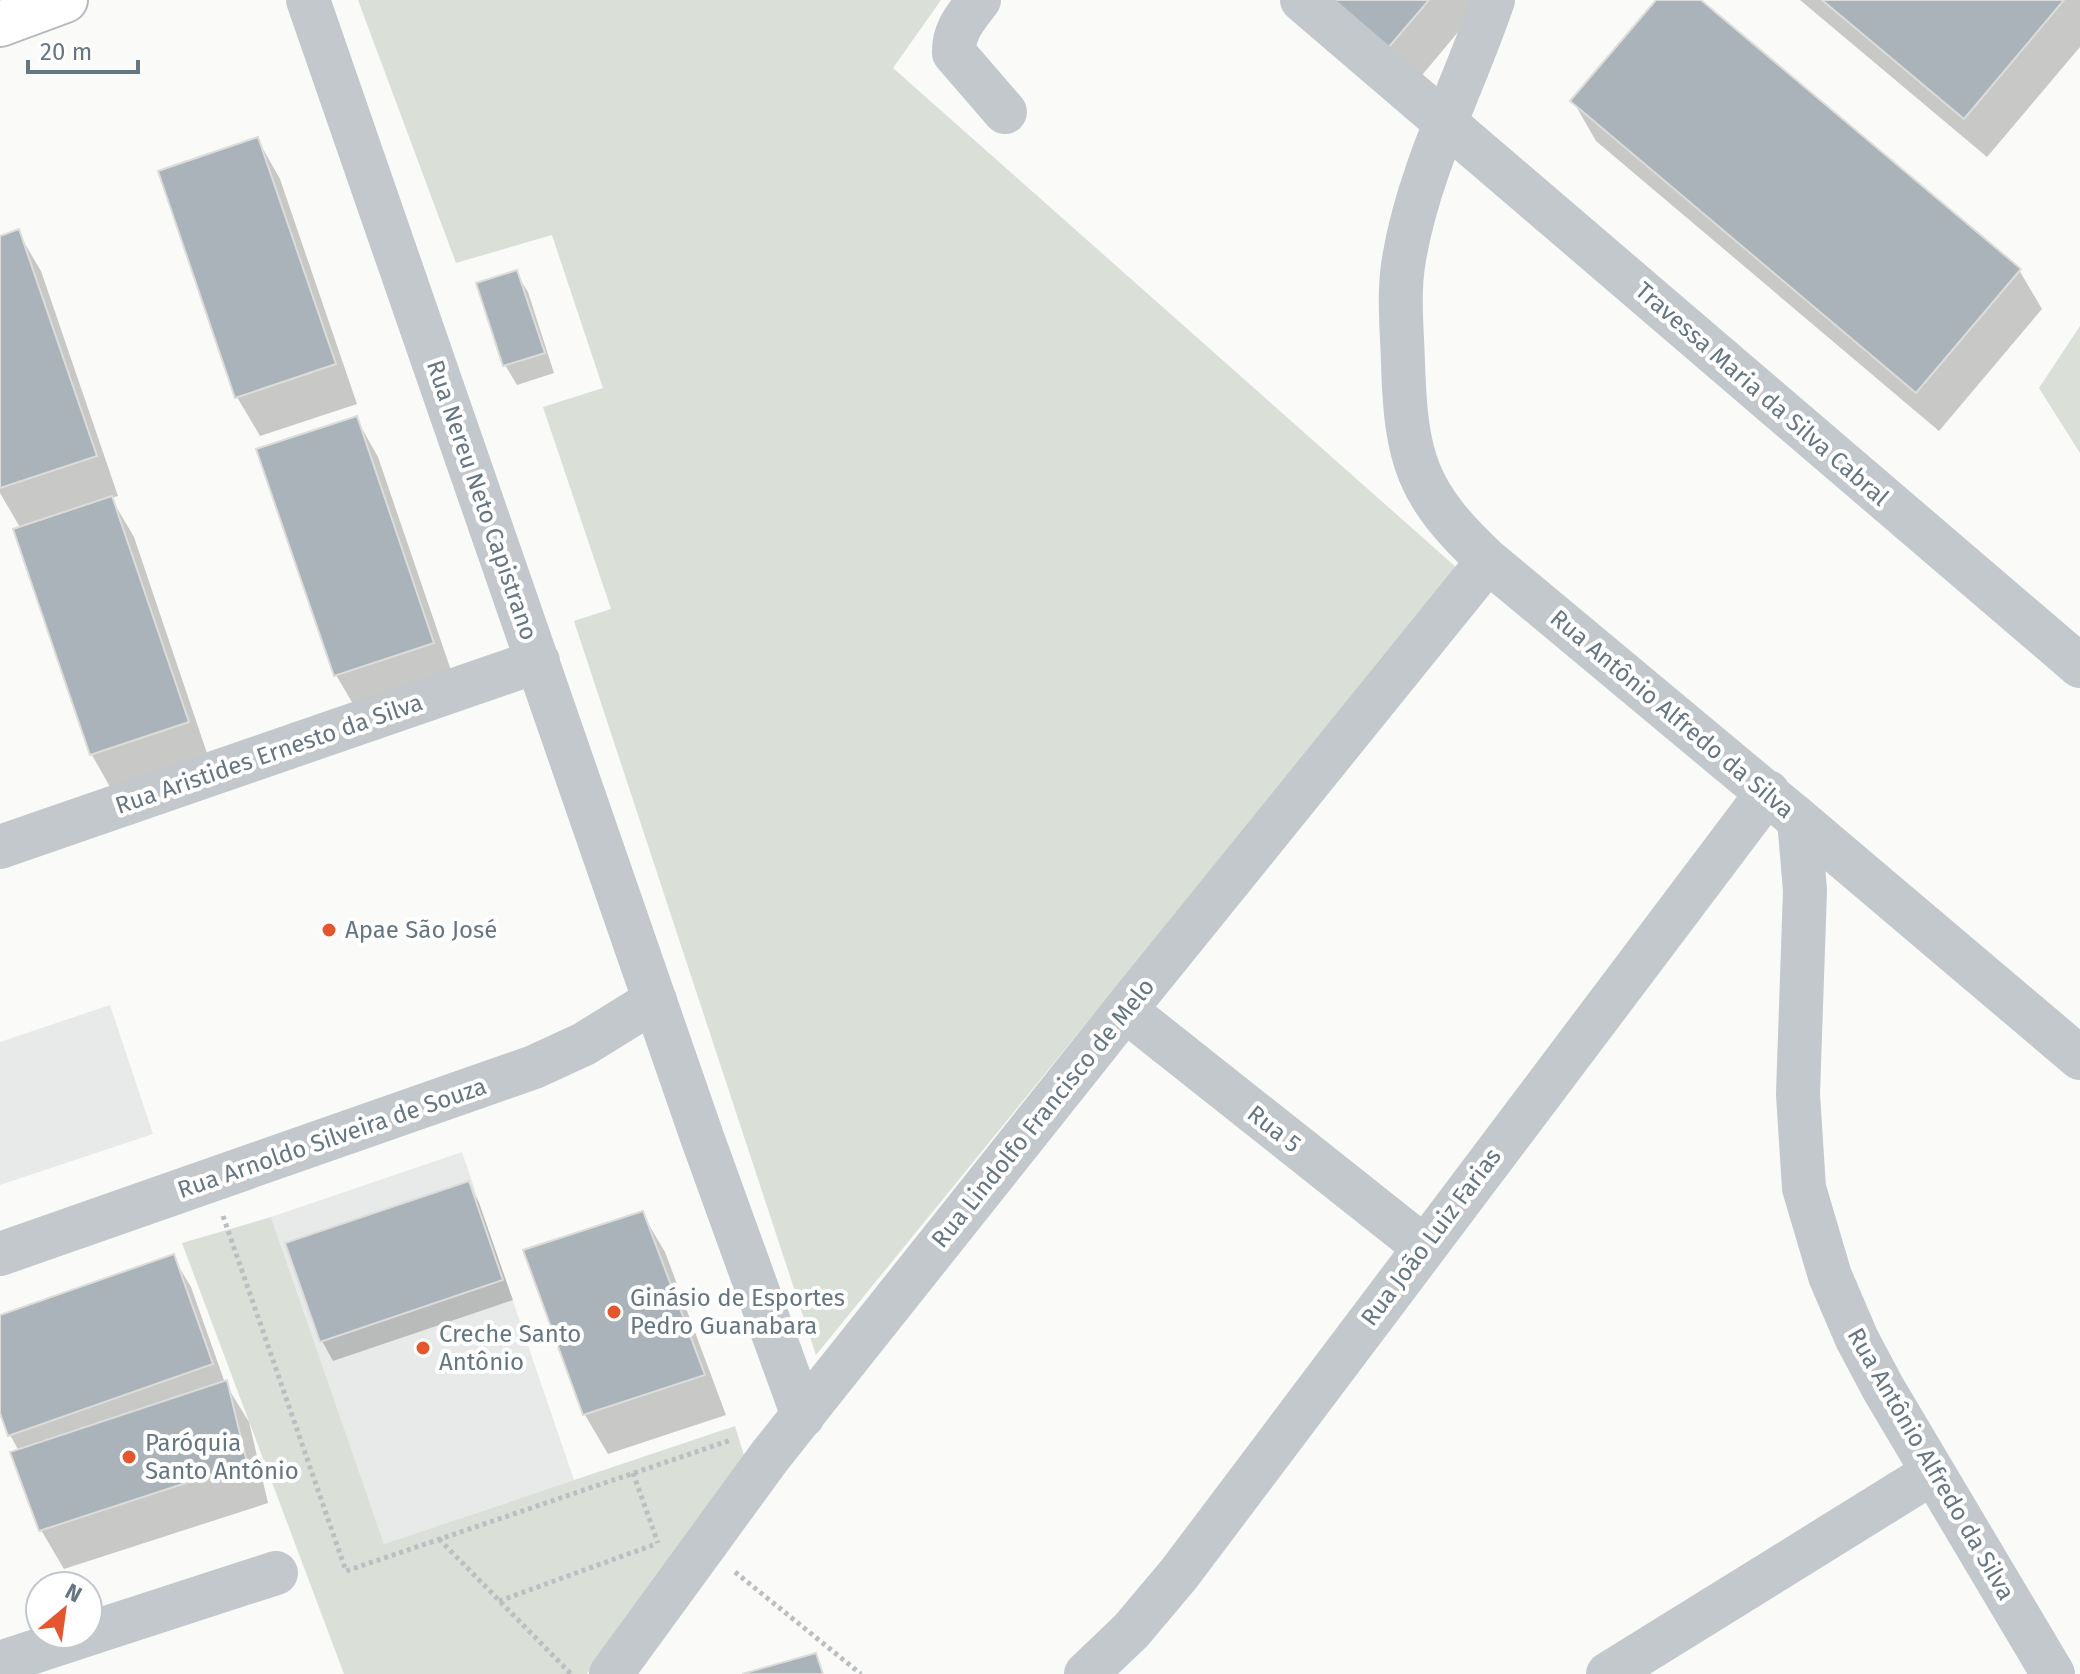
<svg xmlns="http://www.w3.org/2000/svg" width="2080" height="1674" font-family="'Fira Sans',sans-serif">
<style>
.built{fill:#e8e9e9}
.green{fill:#dadfd7}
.shadow{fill:#0003}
.building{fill:#aab3b9;stroke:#dcdcda;stroke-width:2}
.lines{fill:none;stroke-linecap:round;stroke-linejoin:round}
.major-casing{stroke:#b5babe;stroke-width:48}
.path{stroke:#bbbfc2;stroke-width:5;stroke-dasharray:4 4;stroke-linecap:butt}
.minor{stroke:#c3c8cc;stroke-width:44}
.major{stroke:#fff;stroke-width:44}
.poi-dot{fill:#e4572e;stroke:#fff;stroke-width:3}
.labels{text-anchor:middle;stroke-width:8;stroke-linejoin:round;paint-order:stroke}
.street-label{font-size:24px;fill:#657683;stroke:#fff}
.poi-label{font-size:24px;fill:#657683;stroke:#fff;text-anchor:start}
</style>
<rect width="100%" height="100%" fill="#fafaf8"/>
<path class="built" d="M 110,1005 L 153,1134 L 0,1185 L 0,1042 Z
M 462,1152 L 574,1480 L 384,1544 L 271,1217 Z"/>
<path class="green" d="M 358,0 L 941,0 L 893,68 L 1457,568 L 816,1355 L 574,621 L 611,609 L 543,407 L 603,388 L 552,235 L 456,263 Z
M 2080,326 L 2080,453 L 2039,388 Z
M 271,1217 L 384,1544 L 735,1426 L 746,1462 L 587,1674 L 344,1674 L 182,1243 Z"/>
<path class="shadow" d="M 1309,0 L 1485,0 L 1412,87 Z
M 1659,0 L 1698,0 L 2019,270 L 2042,309 L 1939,431 L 1596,141 L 1573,101 Z
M 1800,0 L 2080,0 L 2080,47 L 1987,157 Z
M 258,140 L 280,179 L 357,404 L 260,436 L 237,397 Z
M 18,232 L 41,271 L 118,496 L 111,498 L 134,537 L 210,762 L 114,794 L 92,755 L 15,530 L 21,529 L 0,493 L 0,238 Z
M 516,273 L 528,292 L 554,373 L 517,385 L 505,365 Z
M 356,418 L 378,457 L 455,682 L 359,714 L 336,675 Z
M 468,1183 L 479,1203 L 513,1300 L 333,1361 L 322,1341 Z
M 642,1213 L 665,1252 L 726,1415 L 608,1454 L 585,1415 L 526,1251 Z
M 173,1257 L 191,1287 L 225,1383 L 249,1422 L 268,1503 L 64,1569 L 41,1530 L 19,1451 L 10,1435 L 0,1407 L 0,1318 Z"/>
<path class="building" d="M 1331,0 L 1429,0 L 1388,48 Z
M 1656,0 L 1701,0 L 2021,269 L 1916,393 L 1570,101 Z
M 1822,0 L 2064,0 L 1964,119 Z
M 258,137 L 336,364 L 235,398 L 158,171 Z
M 19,229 L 97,456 L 0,488 L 0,236 Z
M 517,270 L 545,353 L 503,366 L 476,283 Z
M 357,416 L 434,643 L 334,676 L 256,449 Z
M 112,496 L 189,722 L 90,755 L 13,529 Z
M 469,1181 L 503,1280 L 320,1342 L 285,1243 Z
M 643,1211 L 705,1375 L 583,1415 L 523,1250 Z
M 174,1254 L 213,1364 L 8,1436 L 0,1413 L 0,1315 Z
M 227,1380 L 247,1463 L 39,1531 L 10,1452 Z
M 816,1653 L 823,1674 L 742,1674 Z"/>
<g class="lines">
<defs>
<path id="major" d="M 0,24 L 65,0"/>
</defs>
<use href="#major" class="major-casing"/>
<path class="path" d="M 223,1216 L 346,1571 L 731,1440
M 633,1473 L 658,1543
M 439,1539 L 571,1674
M 735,1572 L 861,1674
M 499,1601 L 653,1545"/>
<path class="minor" d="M 308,0 L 702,1137 L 803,1416
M 979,0 C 966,17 953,31 954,53 L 1005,112
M 1302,0 L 2080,666
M 1493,0 C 1464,86 1419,169 1404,259 C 1398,293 1402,329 1403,363 C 1406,459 1416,494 1488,561 L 1799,820 L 1805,890 L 1798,1094 L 1804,1188 L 1830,1276 L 1857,1339 L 1883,1388 L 2053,1674
M 1799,820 L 2080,1058
M 0,847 L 538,661
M 1125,1010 L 1424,1247
M 0,1254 L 534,1067 L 584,1044 L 655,1000
M 88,1634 L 276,1573
M 0,1663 L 88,1634
M 611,1674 L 770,1456 L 1125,1010 L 1488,561
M 1086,1674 L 1131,1631 L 1179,1574 L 1768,792
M 1608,1674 L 1932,1473"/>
<use href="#major" class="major"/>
</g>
<g class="poi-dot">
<circle cx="329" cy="930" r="8"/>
<circle cx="614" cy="1312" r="8"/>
<circle cx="423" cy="1348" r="8"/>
<circle cx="129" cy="1457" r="8"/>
</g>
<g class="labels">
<g class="street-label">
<text transform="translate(1762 394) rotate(41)" y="8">Travessa Maria da Silva Cabral</text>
<text transform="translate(482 500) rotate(71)" y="8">Rua Nereu Neto Capistrano</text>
<text transform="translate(1672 714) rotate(40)" y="8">Rua Antônio Alfredo da Silva</text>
<text transform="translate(269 754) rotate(-19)" y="8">Rua Aristides Ernesto da Silva</text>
<text transform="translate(1043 1113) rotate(-51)" y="8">Rua Lindolfo Francisco de Melo</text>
<text transform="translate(1274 1129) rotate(38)" y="8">Rua 5</text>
<text transform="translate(332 1138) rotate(-19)" y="8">Rua Arnoldo Silveira de Souza</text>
<text transform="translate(1431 1237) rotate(-53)" y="8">Rua João Luiz Farias</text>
<text transform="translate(1931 1464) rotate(60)" y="8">Rua Antônio Alfredo da Silva</text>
</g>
<g class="poi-label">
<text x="345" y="938">Apae São José</text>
<text x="630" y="1306">Ginásio de Esportes<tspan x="630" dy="28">Pedro Guanabara</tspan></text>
<text x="439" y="1342">Creche Santo<tspan x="439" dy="28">Antônio</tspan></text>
<text x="145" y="1451">Paróquia<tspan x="145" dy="28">Santo Antônio</tspan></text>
</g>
</g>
<g transform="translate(64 1610) rotate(29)"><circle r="38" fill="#ffffff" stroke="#c1c8cd" stroke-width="2"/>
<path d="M0-6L14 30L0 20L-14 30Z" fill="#e4572e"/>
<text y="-12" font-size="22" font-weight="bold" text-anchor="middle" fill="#657683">N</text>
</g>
<path d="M28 60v12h110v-12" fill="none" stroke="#657683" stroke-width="4"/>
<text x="40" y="60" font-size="24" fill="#657683" stroke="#ffffff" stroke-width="6" paint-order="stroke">20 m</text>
</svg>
